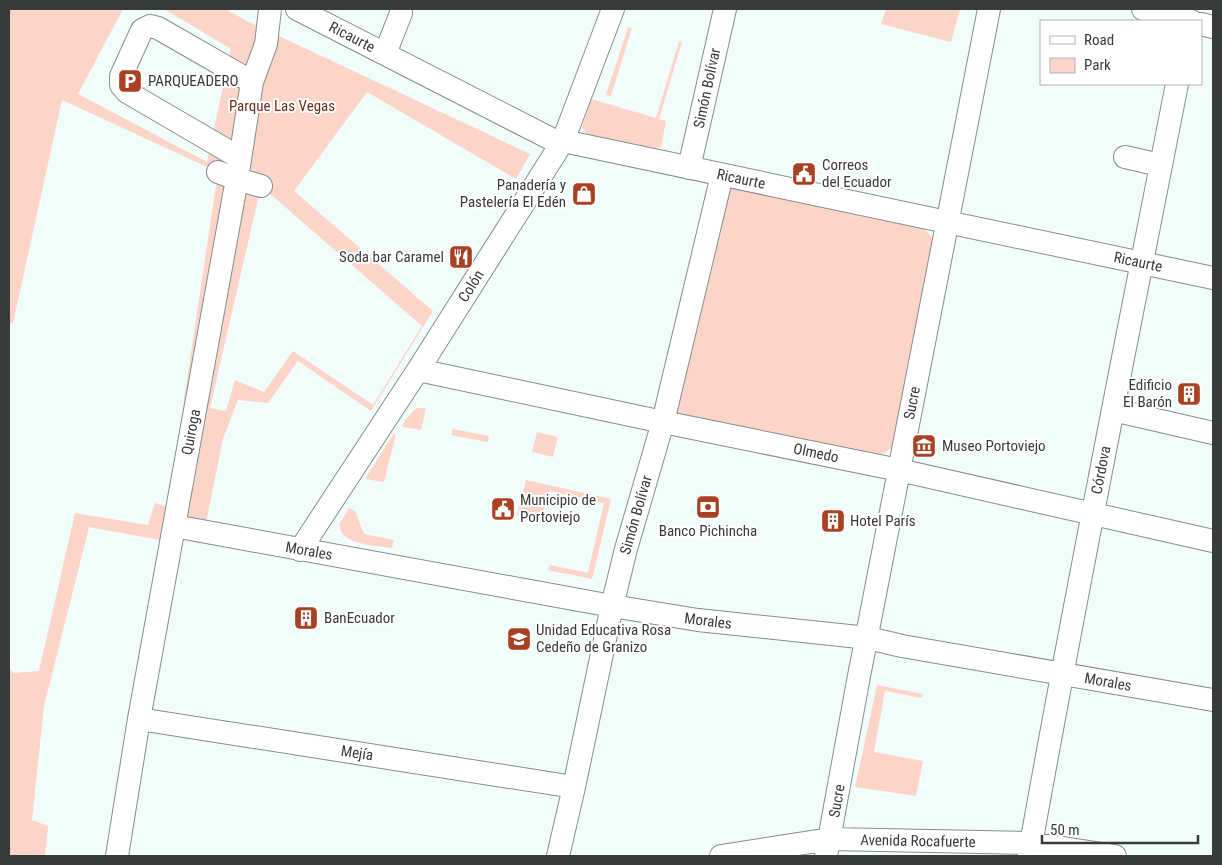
<svg xmlns="http://www.w3.org/2000/svg" width="1222" height="865" font-family="'Roboto Condensed',sans-serif">
<style>
.green{fill:#fdd4c8;fill-rule:evenodd}
.lines{fill:none;stroke-linecap:round;stroke-linejoin:round}
.minor-casing{stroke:#838e8b;stroke-width:24}
.minor{stroke:#fff;stroke-width:22}
.labels{text-anchor:middle;stroke-width:4;stroke-linejoin:round;paint-order:stroke}
.street-label{font-size:15px;fill:#373b3a;stroke:#fff}
.poi-label{font-size:15px;fill:#373b3a;stroke:#fff;text-anchor:start}
.park-label{font-size:15px;fill:#6c2e1c;stroke:#fff}
</style>
<rect width="100%" height="100%" fill="#f1fdfa"/>
<path class="green" d="M 9,9 L 123,9 L 78,94 L 207,162 L 231,49 L 164,9 L 225,9 L 249,22 L 530,154 L 516,179 L 367,92 L 294,191 L 433,311 L 371,411 L 298,361 L 268,403 L 238,400 L 223,439 L 206,523 L 164,516 L 160,540 L 89,527 L 44,706 L 32,820 L 48,826 L 45,856 L 9,856 L 9,668 L 14,673 L 39,671 L 75,513 L 148,525 L 155,503 L 168,507 L 218,172 L 62,100 L 13,323 L 9,324 ZM 261,186 L 422,326 L 373,405 L 293,351 L 264,392 L 235,380 L 226,411 L 210,408 Z
M 886,9 L 960,9 L 951,42 L 881,24 Z
M 628,27 L 632,28 L 611,96 L 606,95 Z
M 679,41 L 682,42 L 659,119 L 666,121 L 661,147 L 652,149 L 587,134 L 582,128 L 591,99 L 656,118 Z
M 733,188 L 921,228 C 929,232 932,236 934,244 L 895,443 C 888,453 883,455 870,454 L 678,414 L 675,408 L 685,359 L 691,355 L 713,265 L 708,260 L 729,191 Z
M 416,408 L 426,408 L 421,430 L 402,427 L 405,420 Z
M 453,429 L 489,436 L 488,442 L 451,435 Z
M 537,432 L 558,437 L 553,457 L 532,452 Z
M 394,433 L 396,434 L 384,482 L 365,479 Z
M 526,480 L 611,499 L 592,579 L 548,570 L 550,565 L 588,573 L 604,503 L 549,491 L 541,521 L 517,515 Z
M 349,508 L 355,511 L 364,534 L 394,540 L 392,548 C 379,546 347,545 341,531 C 340,528 340,525 340,523 Z
M 877,685 L 923,694 L 922,698 L 885,691 L 874,752 L 923,761 L 916,796 L 855,787 Z"/>
<g class="lines">
<defs>
<path id="minor" d="M 297,9 L 561,144 L 563,141 L 1213,278
M 1143,9 L 1191,21
M 1201,24 L 1213,27
M 385,54 L 401,13
M 1125,157 L 1160,165
M 240,158 L 127,92 L 121,85 L 121,76 L 142,30 L 150,26 L 158,28 L 252,82
M 689,168 L 725,9
M 218,172 L 237,179 L 261,186
M 418,370 L 663,422 L 899,470 L 1213,541
M 1113,410 L 1213,433
M 174,526 L 612,606 L 698,620 L 868,638 L 902,646 L 1213,700
M 300,550 L 418,370 L 563,141 L 613,9
M 139,719 L 574,787
M 117,856 L 139,719 L 237,179 L 252,82 L 266,44 L 270,9
M 558,856 L 574,787 L 612,606 L 626,549 L 663,422 L 722,175
M 721,856 L 830,839 L 1031,843 L 1115,856
M 826,856 L 859,676 L 989,9
M 1029,856 C 1058,691 1090,527 1122,363 C 1141,270 1158,177 1177,84"/>
</defs>
<use href="#minor" class="minor-casing"/>
<use href="#minor" class="minor"/>
</g>
<defs>
<symbol id="parking-square" viewBox="-11 -11 22 22"><rect x="-9" y="-9" width="18" height="18" rx="4" fill="#a84021" stroke="#fff"/><path d="M-3.5-5.5H1a3.5 3.5 0 0 1 0 7H-1V5.5H-3.5ZM-1-3.4V-.6H.8a1.4 1.4 0 0 0 0-2.8Z" fill="#fff"/></symbol>
<symbol id="civic-square" viewBox="-11 -11 22 22"><rect x="-9" y="-9" width="18" height="18" rx="4" fill="#a84021" stroke="#fff"/><path d="M-.6-6.5H3V-4.5H.6V-3L4-1V1h2V6H-6V1h2V-1L-.6-3ZM-1.2 2.5V6h2.4V2.5Z" fill="#fff"/></symbol>
<symbol id="shop-square" viewBox="-11 -11 22 22"><rect x="-9" y="-9" width="18" height="18" rx="4" fill="#a84021" stroke="#fff"/><path d="M-5-2.5h2.3a2.7 3.5 0 0 1 5.4 0H5L5.5 6h-11ZM-1.5-2.5h3a1.5 2.3 0 0 0-3 0Z" fill="#fff"/></symbol>
<symbol id="restaurant-square" viewBox="-11 -11 22 22"><rect x="-9" y="-9" width="18" height="18" rx="4" fill="#a84021" stroke="#fff"/><path d="M-5-6h1v4h1v-4h1v4h1v-4h1v5L-1.5 .5V6h-2V.5L-5-1ZM5-6V6H3V1.5H1.5Q1.5-4 5-6Z" fill="#fff"/></symbol>
<symbol id="building-square" viewBox="-11 -11 22 22"><rect x="-9" y="-9" width="18" height="18" rx="4" fill="#a84021" stroke="#fff"/><path d="M-4-6H4V6H1V3H-1V6H-4ZM-2.5-4.3h1.7v1.8h-1.7ZM.8-4.3h1.7v1.8H.8ZM-2.5-1h1.7V.8h-1.7ZM.8-1h1.7V.8H.8Z" fill="#fff"/></symbol>
<symbol id="museum-square" viewBox="-11 -11 22 22"><rect x="-9" y="-9" width="18" height="18" rx="4" fill="#a84021" stroke="#fff"/><path d="M0-6L6-3V-2H-6V-3ZM-5-1h2V3h-2ZM-1-1h2V3h-2ZM3-1h2V3H3ZM-6 4H6V6H-6Z" fill="#fff"/></symbol>
<symbol id="bank-square" viewBox="-11 -11 22 22"><rect x="-9" y="-9" width="18" height="18" rx="4" fill="#a84021" stroke="#fff"/><path d="M-6-4H6V4H-6ZM0-2.3a2.3 2.3 0 1 0 0 4.6a2.3 2.3 0 1 0 0-4.6Z" fill="#fff"/></symbol>
<symbol id="school-square" viewBox="-11 -11 22 22"><rect x="-9" y="-9" width="18" height="18" rx="4" fill="#a84021" stroke="#fff"/><path d="M0-5L7-2L0 1L-7-2ZM-4 1L0 2.5L4 1V4Q0 6-4 4Z" fill="#fff"/></symbol>
</defs>
<g fill-rule="evenodd">
<use href="#parking-square" x="116" y="67" width="28" height="28"/>
<use href="#civic-square" x="790" y="160" width="28" height="28"/>
<use href="#shop-square" x="570" y="180" width="28" height="28"/>
<use href="#restaurant-square" x="447" y="243" width="28" height="28"/>
<use href="#building-square" x="1175" y="380" width="28" height="28"/>
<use href="#museum-square" x="910" y="432" width="28" height="28"/>
<use href="#bank-square" x="694" y="493" width="28" height="28"/>
<use href="#civic-square" x="489" y="495" width="28" height="28"/>
<use href="#building-square" x="819" y="507" width="28" height="28"/>
<use href="#building-square" x="292" y="604" width="28" height="28"/>
<use href="#school-square" x="505" y="625" width="28" height="28"/>
</g>
<g class="labels">
<g class="street-label">
<text transform="translate(352 37) rotate(27)" y="5">Ricaurte</text>
<text transform="translate(707 88) rotate(-78)" y="5">Simón Bolívar</text>
<text transform="translate(741 179) rotate(12)" y="5">Ricaurte</text>
<text transform="translate(1138 262) rotate(12)" y="5">Ricaurte</text>
<text transform="translate(471 286) rotate(-58)" y="5">Colón</text>
<text transform="translate(912 403) rotate(-79)" y="5">Sucre</text>
<text transform="translate(191 432) rotate(-79)" y="5">Quiroga</text>
<text transform="translate(816 453) rotate(12)" y="5">Olmedo</text>
<text transform="translate(1101 470) rotate(-79)" y="5">Córdova</text>
<text transform="translate(636 515) rotate(-74)" y="5">Simón Bolívar</text>
<text transform="translate(309 551) rotate(10)" y="5">Morales</text>
<text transform="translate(708 621) rotate(7)" y="5">Morales</text>
<text transform="translate(1108 682) rotate(10)" y="5">Morales</text>
<text transform="translate(357 753) rotate(9)" y="5">Mejía</text>
<text transform="translate(837 801) rotate(-80)" y="5">Sucre</text>
<text transform="translate(918 841) rotate(1)" y="5">Avenida Rocafuerte</text>
</g>
<g class="poi-label">
<text x="148" y="86">PARQUEADERO</text>
<text x="822" y="170">Correos<tspan x="822" dy="17">del Ecuador</tspan></text>
<text x="566" y="190" text-anchor="end">Panadería y<tspan x="566" dy="17">Pastelería El Edén</tspan></text>
<text x="444" y="262" text-anchor="end">Soda bar Caramel</text>
<text x="1172" y="390" text-anchor="end">Edificio<tspan x="1172" dy="17">El Barón</tspan></text>
<text x="942" y="451">Museo Portoviejo</text>
<text x="520" y="505">Municipio de<tspan x="520" dy="17">Portoviejo</tspan></text>
<text x="850" y="526">Hotel París</text>
<text x="708" y="536" text-anchor="middle">Banco Pichincha</text>
<text x="324" y="623">BanEcuador</text>
<text x="536" y="635">Unidad Educativa Rosa<tspan x="536" dy="17">Cedeño de Granizo</tspan></text>
</g>
<g class="park-label">
<text x="282" y="111">Parque Las Vegas</text>
</g>
</g>
<rect width="1222" height="865" fill="none" stroke="#373b3a" stroke-width="20"/>
<rect x="1040" y="20" width="162" height="65" fill="#ffffff" stroke="#afb1b0"/>
<rect x="1050" y="36" width="25" height="8" fill="#ffffff" stroke="#afb1b0"/>
<text x="1084" y="45" font-size="15" fill="#373b3a">Road</text>
<rect x="1050" y="58" width="25" height="15" fill="#fdd4c8" stroke="#afb1b0"/>
<text x="1084" y="70" font-size="15" fill="#373b3a">Park</text>
<path d="M1042 835v8h156v-8" fill="none" stroke="#373b3a" stroke-width="2.5"/>
<text x="1050" y="835" font-size="15" fill="#373b3a" stroke="#ffffff" stroke-width="4" paint-order="stroke">50 m</text>
</svg>
